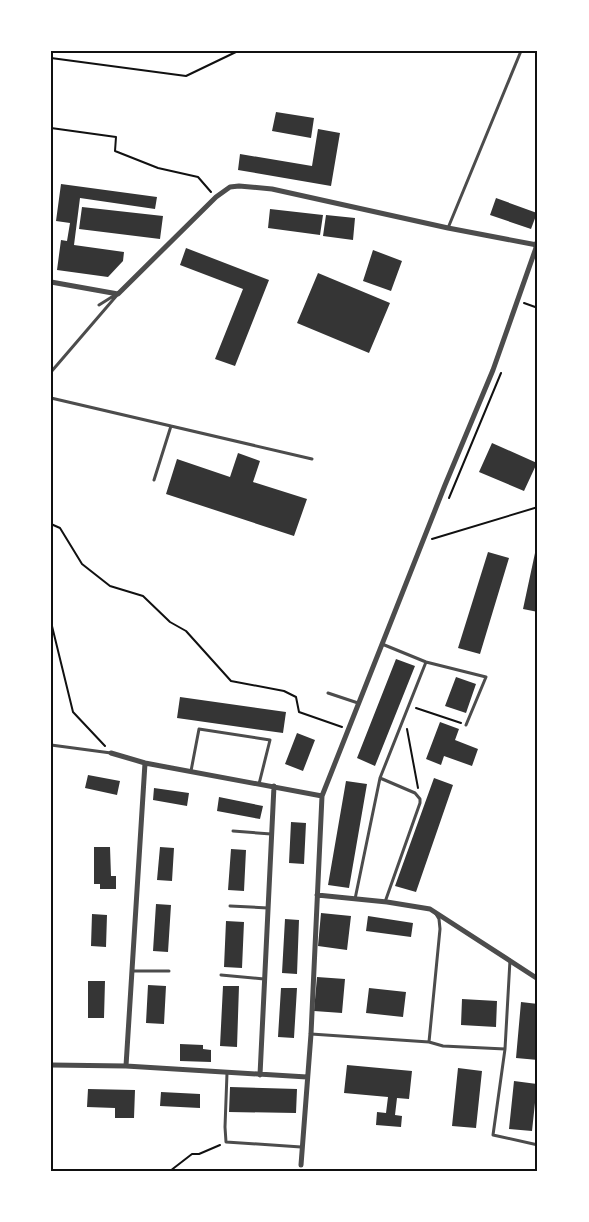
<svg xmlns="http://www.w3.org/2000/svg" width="589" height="1222" font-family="'Open Sans',sans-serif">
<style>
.building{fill:#353535}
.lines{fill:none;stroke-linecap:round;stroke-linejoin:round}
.path{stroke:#111;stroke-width:2}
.service{stroke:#4c4c4c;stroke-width:3}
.minor{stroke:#4c4c4c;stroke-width:5}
.tertiary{stroke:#4c4c4c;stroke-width:8}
.neatline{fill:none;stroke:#111;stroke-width:2}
</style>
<rect width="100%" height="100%" fill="#fff"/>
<path class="building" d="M 276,112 L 314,118 L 311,138 L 272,131 Z
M 318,129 L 340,133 L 331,186 L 238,170 L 240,154 L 312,166 Z
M 61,184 L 157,197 L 155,209 L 80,198 L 74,245 L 124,252 L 123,261 L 108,277 L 57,270 L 61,240 L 67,241 L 70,223 L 56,221 Z
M 496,198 L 537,213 L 531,229 L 490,215 Z
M 82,207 L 163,216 L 160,239 L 79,229 Z
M 270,209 L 323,215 L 320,235 L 268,228 Z
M 326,215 L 355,218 L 353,240 L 323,236 Z
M 186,248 L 269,280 L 235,366 L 215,359 L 243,289 L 180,265 Z
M 373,250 L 402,261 L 391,291 L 363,281 Z
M 318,273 L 390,303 L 369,353 L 297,323 Z
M 492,443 L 537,463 L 524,491 L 479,472 Z
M 238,453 L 260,461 L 253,482 L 307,499 L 294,536 L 166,494 L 177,459 L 230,477 Z
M 488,552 L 509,558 L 480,654 L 458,648 Z
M 535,553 L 538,554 L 538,612 L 523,609 Z
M 396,659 L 415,666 L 375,766 L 357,758 Z
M 456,677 L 476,684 L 466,713 L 445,706 Z
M 180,697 L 286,712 L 283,733 L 177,718 Z
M 440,722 L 459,729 L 455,740 L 478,749 L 472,766 L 444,756 L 441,765 L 426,759 Z
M 297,733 L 315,740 L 303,771 L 285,764 Z
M 88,775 L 120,781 L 117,795 L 85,788 Z
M 434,778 L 453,785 L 416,892 L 395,886 Z
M 346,781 L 367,784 L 349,888 L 328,885 Z
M 154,788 L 189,793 L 187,806 L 153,800 Z
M 219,797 L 263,806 L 260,819 L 217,811 Z
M 291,822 L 306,823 L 304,864 L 289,863 Z
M 94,847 L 110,847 L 111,876 L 116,876 L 116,889 L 100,889 L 100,884 L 94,884 Z
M 160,847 L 174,848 L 172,881 L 157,880 Z
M 231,849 L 246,850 L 244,891 L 228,890 Z
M 156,904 L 171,905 L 168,952 L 153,951 Z
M 321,913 L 351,916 L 347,950 L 318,946 Z
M 92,914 L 107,915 L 106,947 L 91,946 Z
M 368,916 L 413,923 L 411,937 L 366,931 Z
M 285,919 L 299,920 L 297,974 L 282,973 Z
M 226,921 L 244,922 L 242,968 L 224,967 Z
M 317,977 L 345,979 L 342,1013 L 314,1011 Z
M 88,981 L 105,981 L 104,1018 L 88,1018 Z
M 148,985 L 166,986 L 164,1024 L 146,1023 Z
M 223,986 L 239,986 L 237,1047 L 220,1046 Z
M 281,988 L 297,988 L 294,1038 L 278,1037 Z
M 369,988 L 406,992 L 403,1017 L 366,1013 Z
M 462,999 L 497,1001 L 496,1027 L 461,1025 Z
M 521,1002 L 538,1004 L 538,1060 L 516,1058 Z
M 180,1044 L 203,1045 L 203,1049 L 211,1050 L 211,1062 L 180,1061 Z
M 347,1065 L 412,1071 L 409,1099 L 397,1098 L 395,1115 L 402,1116 L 401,1127 L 376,1125 L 377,1112 L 386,1113 L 388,1097 L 344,1093 Z
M 458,1068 L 482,1071 L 476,1128 L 452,1126 Z
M 514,1081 L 537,1084 L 532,1131 L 509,1129 Z
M 230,1087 L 297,1089 L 296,1113 L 229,1112 Z
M 88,1089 L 135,1090 L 134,1118 L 115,1118 L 115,1108 L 87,1107 Z
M 161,1092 L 200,1094 L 200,1108 L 160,1106 Z"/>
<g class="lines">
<path class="path" d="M 51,58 L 186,76 L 238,51
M 51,128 L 116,137 L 115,151 L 158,168 L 198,177 L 211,192
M 524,303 L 538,308
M 449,498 L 501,373
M 51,524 L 60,528 L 82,564 L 110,586 L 143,596 L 170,622 L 186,631 L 231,681 L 284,691 L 296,697 L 299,712 L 342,727
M 432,539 L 538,507
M 51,622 L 73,712 L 105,746
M 416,708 L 461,723
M 407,729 L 418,788
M 170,1171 L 192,1154 L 199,1154 L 220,1145"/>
<path class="service" d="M 448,228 L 521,51
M 99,305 L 115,295
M 51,372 L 118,294
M 51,398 L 312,459
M 154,480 L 171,426
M 382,644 L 426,662 L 486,677 L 466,725
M 328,693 L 358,703
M 51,745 L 111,753
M 191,771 L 199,729 L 270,740 L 259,784
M 233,831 L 271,834
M 355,899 L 380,778
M 385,902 L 420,803 L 420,799 L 415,793 L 380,778 L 426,662
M 230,906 L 268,908
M 133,971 L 169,971
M 221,975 L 264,979
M 311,1034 L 429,1042 L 443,1046 L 505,1049 L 493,1135 L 538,1145
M 429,1042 L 440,929 L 439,919 L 436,914
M 505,1049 L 510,960
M 227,1073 L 225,1127 L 226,1142 L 301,1147"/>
<path class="minor" d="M 51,282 L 118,294 L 216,197 L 230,187 L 239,186 L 272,189 L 448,228 L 537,245 L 493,370 L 445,485 L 322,796 L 311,1034 L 301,1165
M 111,753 L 145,763 L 322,796
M 317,895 L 387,902 L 430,909 L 538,979
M 51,1065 L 126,1066 L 307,1077
M 126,1066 L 145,763
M 260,1075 L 274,786"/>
<path class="tertiary" d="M 537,245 L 538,245"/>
</g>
<rect width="589" height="1222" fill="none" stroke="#ffffff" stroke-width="105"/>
<rect x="52" y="52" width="484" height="1118" class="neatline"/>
</svg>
